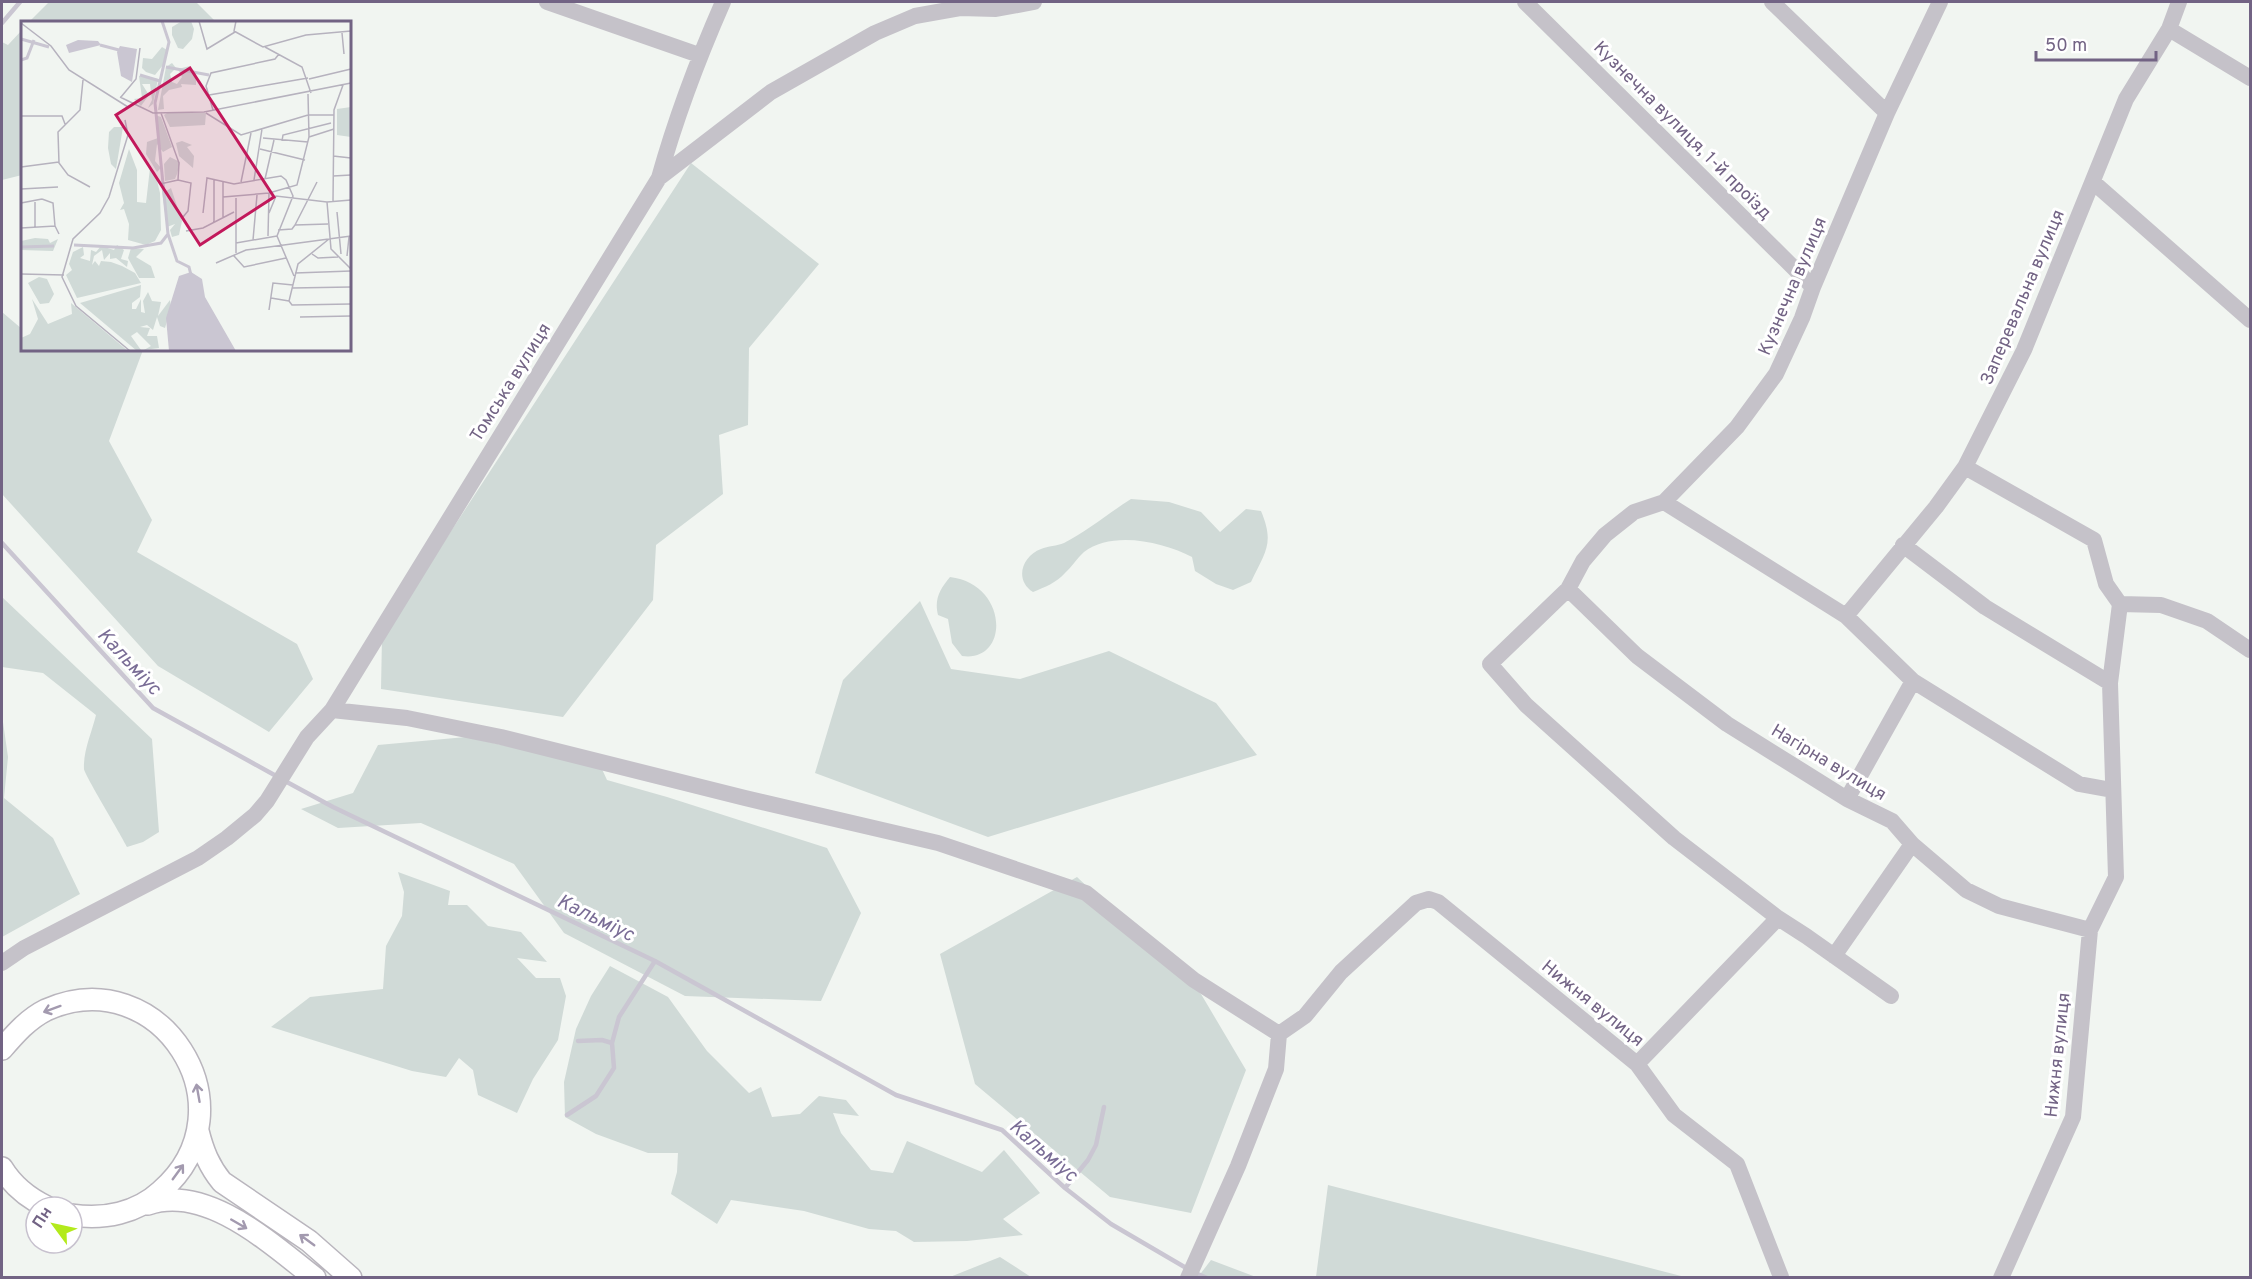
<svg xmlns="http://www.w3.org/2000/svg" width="2252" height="1279" font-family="Overpass,sans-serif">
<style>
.green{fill:#d0dad7}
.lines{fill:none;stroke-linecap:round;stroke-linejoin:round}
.stream{stroke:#cac6d2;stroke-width:4.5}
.major-casing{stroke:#b9b5bd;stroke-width:24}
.minor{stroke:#c5c2c9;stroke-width:16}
.major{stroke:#fff;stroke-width:21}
.oneway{stroke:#a39aaf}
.labels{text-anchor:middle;stroke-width:6;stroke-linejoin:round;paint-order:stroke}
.street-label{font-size:18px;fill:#726384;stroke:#fff}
.water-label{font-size:20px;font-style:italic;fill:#7a6d96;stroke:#fff}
.inset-river{fill:none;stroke:#cac6d2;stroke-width:3}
.inset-road{fill:none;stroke:#b6b2be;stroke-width:1.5}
.view{fill:#c2185b;fill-opacity:0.15;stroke:#c2185b;stroke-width:3}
.inset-edge{fill:none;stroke:#726384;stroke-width:3}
</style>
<rect width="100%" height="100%" fill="#f1f5f1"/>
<path class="green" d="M 49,2 L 196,2 L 216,22 L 29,22 Z
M 22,30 L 22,175 L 2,180 L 2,42 L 8,45 Z
M 691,163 L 819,264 L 749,348 L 748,425 L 719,435 L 723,494 L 656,545 L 653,600 L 563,717 L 381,689 L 382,637 Z
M 2,312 L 22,329 L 22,350 L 143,350 L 109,441 L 152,520 L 137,552 L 297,644 L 313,679 L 269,732 L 158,666 L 2,494 Z
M 1131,499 L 1169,502 L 1201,512 L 1220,532 L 1246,509 L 1261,511 C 1275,544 1265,552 1251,582 L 1233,590 L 1216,584 L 1195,571 L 1192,557 C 1164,542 1112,530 1084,552 C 1077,558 1072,567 1065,573 C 1056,583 1045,587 1033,592 C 1014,580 1022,556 1041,549 C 1048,546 1057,546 1064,543 C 1087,531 1109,513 1131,499 Z
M 950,577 C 1009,584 1010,663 962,656 L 952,643 L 948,619 L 938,615 C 934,599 940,589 950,577 Z
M 2,597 L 152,739 L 159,832 L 143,842 L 127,847 C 122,836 84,774 84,769 C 83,751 92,732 96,715 L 43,673 L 2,667 Z
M 920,601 L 951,669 L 1020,679 L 1109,651 L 1216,703 L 1257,755 L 988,837 L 815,773 L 843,680 Z
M 2,715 L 8,757 L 4,798 L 53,838 L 80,894 L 2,937 Z
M 466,737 L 601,767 L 607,780 L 667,797 L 827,848 L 861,913 L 821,1001 L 685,996 L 564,933 L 514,864 L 421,823 L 338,828 L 301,809 L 353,793 L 378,745 Z
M 398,872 L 450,891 L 448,905 L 467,905 L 488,926 L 521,932 L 547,962 L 517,958 L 536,978 L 560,978 L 566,996 L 558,1040 L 533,1079 L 517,1113 L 478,1095 L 473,1070 L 459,1058 L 446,1077 L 412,1071 L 271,1027 L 310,997 L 383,989 L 386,946 L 402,916 L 404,892 Z
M 1077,877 L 1201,994 L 1246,1070 L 1191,1213 L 1110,1197 L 975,1084 L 940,954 Z
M 610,966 L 668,997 L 707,1051 L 749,1093 L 761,1087 L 772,1117 L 800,1114 L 819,1096 L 846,1100 L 859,1116 L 833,1113 L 841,1133 L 871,1170 L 893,1173 L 907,1141 L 982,1172 L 1004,1150 L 1040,1193 L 1003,1219 L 1023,1235 L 967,1241 L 914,1242 L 896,1231 L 869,1229 L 804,1211 L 731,1200 L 717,1224 L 671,1194 L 677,1172 L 678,1153 L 648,1153 L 596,1134 L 565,1117 L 564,1082 L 576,1029 L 591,996 Z
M 1328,1185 L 1685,1277 L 1316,1277 Z
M 1000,1257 L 1031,1277 L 950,1277 Z
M 1211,1260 L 1256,1277 L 1198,1277 Z"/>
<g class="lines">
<path class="stream" d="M 2,23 L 20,2
M 2,543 L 153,708 L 278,777
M 285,781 L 333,807 L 655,961 L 896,1095 L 1002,1130 L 1065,1188 L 1111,1224 L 1193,1272 L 1207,1278
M 578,1041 L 602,1040 L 612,1043
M 567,1115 L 596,1096 L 614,1068 L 612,1043 L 619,1017 L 655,961
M 1065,1188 L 1088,1160 L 1096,1145 L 1104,1107"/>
<defs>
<path id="major" d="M 2,1049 C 15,1034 28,1019 46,1010 C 159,959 256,1108 161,1191 C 137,1213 104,1220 72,1215
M 198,1131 C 203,1151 209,1166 222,1182 L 309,1241 L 351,1278
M 2,1168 C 13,1186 28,1198 47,1207
M 148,1204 C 207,1184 271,1244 315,1278"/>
</defs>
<use href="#major" class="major-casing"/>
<path class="minor" d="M 547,2 L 699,55
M 1525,2 L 1813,287
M 1772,2 L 1887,113
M 2169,29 L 2250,78
M 659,178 L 771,92 L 875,33 L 915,16 L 960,8 L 996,9 L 1034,2
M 2093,182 L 2250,320
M 1965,467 L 2094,540 L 2106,584 L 2120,604 L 2161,605 L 2207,621 L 2250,650
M 1664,502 L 1846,616 L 1913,681 L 2079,784 L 2112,790
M 1903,545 L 1985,607 L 2110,683
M 1568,589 L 1637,656 L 1727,724 L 1847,799 L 1892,821 L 1912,844 L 1966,890 L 1999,906 L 2090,930
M 1846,616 L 1936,507 L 1965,467 L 2024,350 L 2126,99 L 2169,29 L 2179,2
M 332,710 L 407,718 L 501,737 L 745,798 L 938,843 L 1086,893 L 1194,980 L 1279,1034
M 1847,799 L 1913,681
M 1834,956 L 1912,844
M 2,963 L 24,948 L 198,858 L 227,838 L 255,815 L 267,801 L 307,737 L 332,710 L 659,178 C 676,117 698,59 723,2
M 1891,996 L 1806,936 L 1778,918 L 1674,838 L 1526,705 L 1490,664 L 1568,589 L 1583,561 L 1605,535 L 1634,512 L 1664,502 L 1737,427 L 1776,374 L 1802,318 L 1813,287 L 1887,113 L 1940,2
M 1637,1064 L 1778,918
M 1188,1278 L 1238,1166 L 1276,1069 L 1279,1034 L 1305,1016 L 1341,972 L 1416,903 L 1429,899 L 1438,902 L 1637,1064 L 1674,1115 L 1737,1164 L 1781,1277
M 2001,1278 L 2073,1117 L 2090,930 L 2116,877 L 2110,683 L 2120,604"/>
<use href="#major" class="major"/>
</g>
<defs><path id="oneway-shaft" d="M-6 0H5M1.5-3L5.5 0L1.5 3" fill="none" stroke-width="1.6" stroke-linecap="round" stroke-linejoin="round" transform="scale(1.5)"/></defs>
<g class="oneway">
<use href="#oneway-shaft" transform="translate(52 1009) rotate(160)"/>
<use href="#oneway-shaft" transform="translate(198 1093) rotate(-100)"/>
<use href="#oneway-shaft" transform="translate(178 1172) rotate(-54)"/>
<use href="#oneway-shaft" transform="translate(239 1224) rotate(30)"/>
<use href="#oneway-shaft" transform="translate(307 1240) rotate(-144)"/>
</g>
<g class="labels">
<g class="street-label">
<text transform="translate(1683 130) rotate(45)" y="6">Кузнечна вулиця, 1-й проїзд</text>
<text transform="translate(1792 286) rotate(-67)" y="6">Кузнечна вулиця</text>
<text transform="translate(2022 297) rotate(-67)" y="6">Заперевальна вулиця</text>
<text transform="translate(510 382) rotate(-58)" y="6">Томська вулиця</text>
<text transform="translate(1829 762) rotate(31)" y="6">Нагірна вулиця</text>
<text transform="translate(1593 1003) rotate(39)" y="6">Нижня вулиця</text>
<text transform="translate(2057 1055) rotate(-84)" y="6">Нижня вулиця</text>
</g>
<g class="water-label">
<text transform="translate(130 661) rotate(47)" y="7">Кальміус</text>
<text transform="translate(596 917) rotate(26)" y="7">Кальміус</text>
<text transform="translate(1044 1150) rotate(41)" y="7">Кальміус</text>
</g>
</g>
<g transform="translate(21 21)">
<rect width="330" height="330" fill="#f1f5f1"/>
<path d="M 161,0 L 170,0 L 173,8 L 171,18 L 162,28 L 157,27 L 151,14 L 151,6 ZM 141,26 L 146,29 L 142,44 L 134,54 L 125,51 L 121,47 L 122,37 L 131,38 ZM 151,42 L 155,47 L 149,53 L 151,61 L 156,63 L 161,56 L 157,48 L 169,45 L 167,49 L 175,52 L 175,64 L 160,63 L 161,66 L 148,69 L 142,75 L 143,88 L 137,89 L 145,46 ZM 118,55 L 137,58 L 132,83 L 127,87 L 131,79 L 129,63 L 121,63 L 128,74 L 120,85 L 113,78 L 121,77 ZM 330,86 L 330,116 L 316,114 L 316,88 ZM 146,92 L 185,92 L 184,104 L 149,106 L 143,94 ZM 134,94 L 140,96 L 151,126 L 142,131 L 136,123 L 134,140 L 140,147 L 136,151 L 125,133 L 126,121 L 137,117 ZM 93,106 L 102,106 L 95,148 L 90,143 L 87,127 L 88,111 ZM 161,120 L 171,124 L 166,126 L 173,135 L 172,147 L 158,135 L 155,122 ZM 108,128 L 116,149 L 116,181 L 125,182 L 129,147 L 134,151 L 139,172 L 140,209 L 134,220 L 125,224 L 107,219 L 108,203 L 103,188 L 99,189 L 103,182 L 98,162 ZM 149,136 L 159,141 L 156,153 L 154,158 L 144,160 L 143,143 ZM 140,163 L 144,171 L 150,167 L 161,200 L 158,214 L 151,216 L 149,209 L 154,203 L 146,206 ZM 14,217 L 27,218 L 29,222 L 37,218 L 32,230 L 0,229 L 0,220 ZM 96,224 L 103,229 L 100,238 L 107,240 L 106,246 L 95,237 L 89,238 L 89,232 L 83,239 L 81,229 L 73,235 L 71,244 L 74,240 L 78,245 L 80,240 L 90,241 L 101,245 L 114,252 L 120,262 L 56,277 L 45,254 L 51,249 L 48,243 L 52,231 L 62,226 L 63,234 L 59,237 L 69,240 L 70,229 L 75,231 L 80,225 L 93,229 ZM 110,227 L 123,228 L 115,236 L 130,245 L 134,257 L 118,257 L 107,237 ZM 18,256 L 26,258 L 33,273 L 28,282 L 19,283 L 7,262 ZM 120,264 L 119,276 L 111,282 L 111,288 L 115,288 L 120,278 L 120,291 L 124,292 L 122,280 L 127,271 L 131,280 L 140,281 L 137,295 L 149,279 L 150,286 L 144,307 L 139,305 L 136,296 L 132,309 L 126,304 L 119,306 L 129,307 L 126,315 L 136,315 L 138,327 L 123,329 L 130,325 L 116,311 L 110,315 L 120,329 L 116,330 L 59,282 ZM 11,278 L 27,303 L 51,293 L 50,282 L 107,330 L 0,330 L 0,317 L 9,313 L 17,298 Z" fill="#d0dad7"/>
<path d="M 57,19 L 77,20 L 80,24 L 48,32 L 45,24 ZM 99,25 L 116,28 L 111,61 L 100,55 L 96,31 ZM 170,251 L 181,258 L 184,276 L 215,330 L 148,330 L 145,297 L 158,255 Z" fill="#cac6d2"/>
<path class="inset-river" d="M 0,18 L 28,26M 79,24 L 98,29M 0,39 L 6,37 L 13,19M 145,46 L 188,54M 119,54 L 139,60M 147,213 L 156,240 L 168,246 L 170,254M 53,224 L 112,227 L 140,222 L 147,213 L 134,82 L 148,21 L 141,0M 0,226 L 33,225"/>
<path class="inset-road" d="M 178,0 L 186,28 L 214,11M 215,0 L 213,10 L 242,26 L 285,14 L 330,10M 0,2 L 30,25 L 48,49 L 107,86M 321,12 L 323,33M 244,26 L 281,46 L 290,72M 288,58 L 330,48M 62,59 L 59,89 L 37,111 L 38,142 L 47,154 L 69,166M 188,74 L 287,57M 99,76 L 132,92 L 183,91 L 330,62M 100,76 L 115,58 L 119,27M 192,89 L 185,65 L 190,52 L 254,38 L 258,33M 140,92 L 158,142 L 157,159M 185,92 L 220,114 L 287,94 L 313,94M 0,95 L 41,95 L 44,103M 104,99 L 107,114 L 88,176 L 79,192 L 52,218 L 41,256 L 55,285 L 109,330M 288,116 L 313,108M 242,117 L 287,121M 261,120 L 262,114 L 310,102M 239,128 L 284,139M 312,135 L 330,137M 0,146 L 38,141M 312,155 L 330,154M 244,158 L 253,119M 233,159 L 241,108M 202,161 L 202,197M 220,161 L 230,112M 139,163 L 157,159 L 170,162 L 167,190 L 162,196M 0,168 L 37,166M 202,176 L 248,172 L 276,164 L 288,116 L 287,73M 215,177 L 215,232M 21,178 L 32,182 L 34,205M 312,180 L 313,89 L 322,64M 306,181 L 310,228 L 330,248M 0,182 L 21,178M 316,191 L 320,233M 182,192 L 186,157 L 213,163 L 260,155 L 265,159 L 272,175 L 256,215 L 273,255M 248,192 L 255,175 L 306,181 L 330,179M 193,201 L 193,159M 274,204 L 296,161M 14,206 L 14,181M 0,207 L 34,205 L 38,213M 257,209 L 271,208 L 274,204 L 307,203M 165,210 L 182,207 L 213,191M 247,215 L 248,172M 308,218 L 277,243 L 268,280 L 271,284 L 330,283M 232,219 L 236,174M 215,222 L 256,215M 291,233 L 297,237 L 317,236M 213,235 L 223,246 L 265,237M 326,235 L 328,216M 195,242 L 225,229 L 330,215M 274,252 L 330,250M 0,253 L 43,254M 271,267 L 330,266M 250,277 L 268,280M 248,289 L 252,262 L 272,264M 279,296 L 330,295"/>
<path class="view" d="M 169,47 L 253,176 L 179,224 L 95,94 Z"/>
<rect width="330" height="330" class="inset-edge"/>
</g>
<rect width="2252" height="1279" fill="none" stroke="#726384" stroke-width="6"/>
<g transform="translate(54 1225) rotate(303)"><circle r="28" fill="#ffffff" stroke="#c7c1ce" stroke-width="1.5"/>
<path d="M0-4.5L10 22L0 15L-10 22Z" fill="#b3ea1c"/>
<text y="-9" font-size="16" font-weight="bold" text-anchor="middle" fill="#726384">Пн</text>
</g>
<path d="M2036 51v9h120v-9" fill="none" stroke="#726384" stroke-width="3"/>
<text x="2045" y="51" font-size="18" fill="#726384" stroke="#ffffff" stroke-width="4.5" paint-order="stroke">50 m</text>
</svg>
